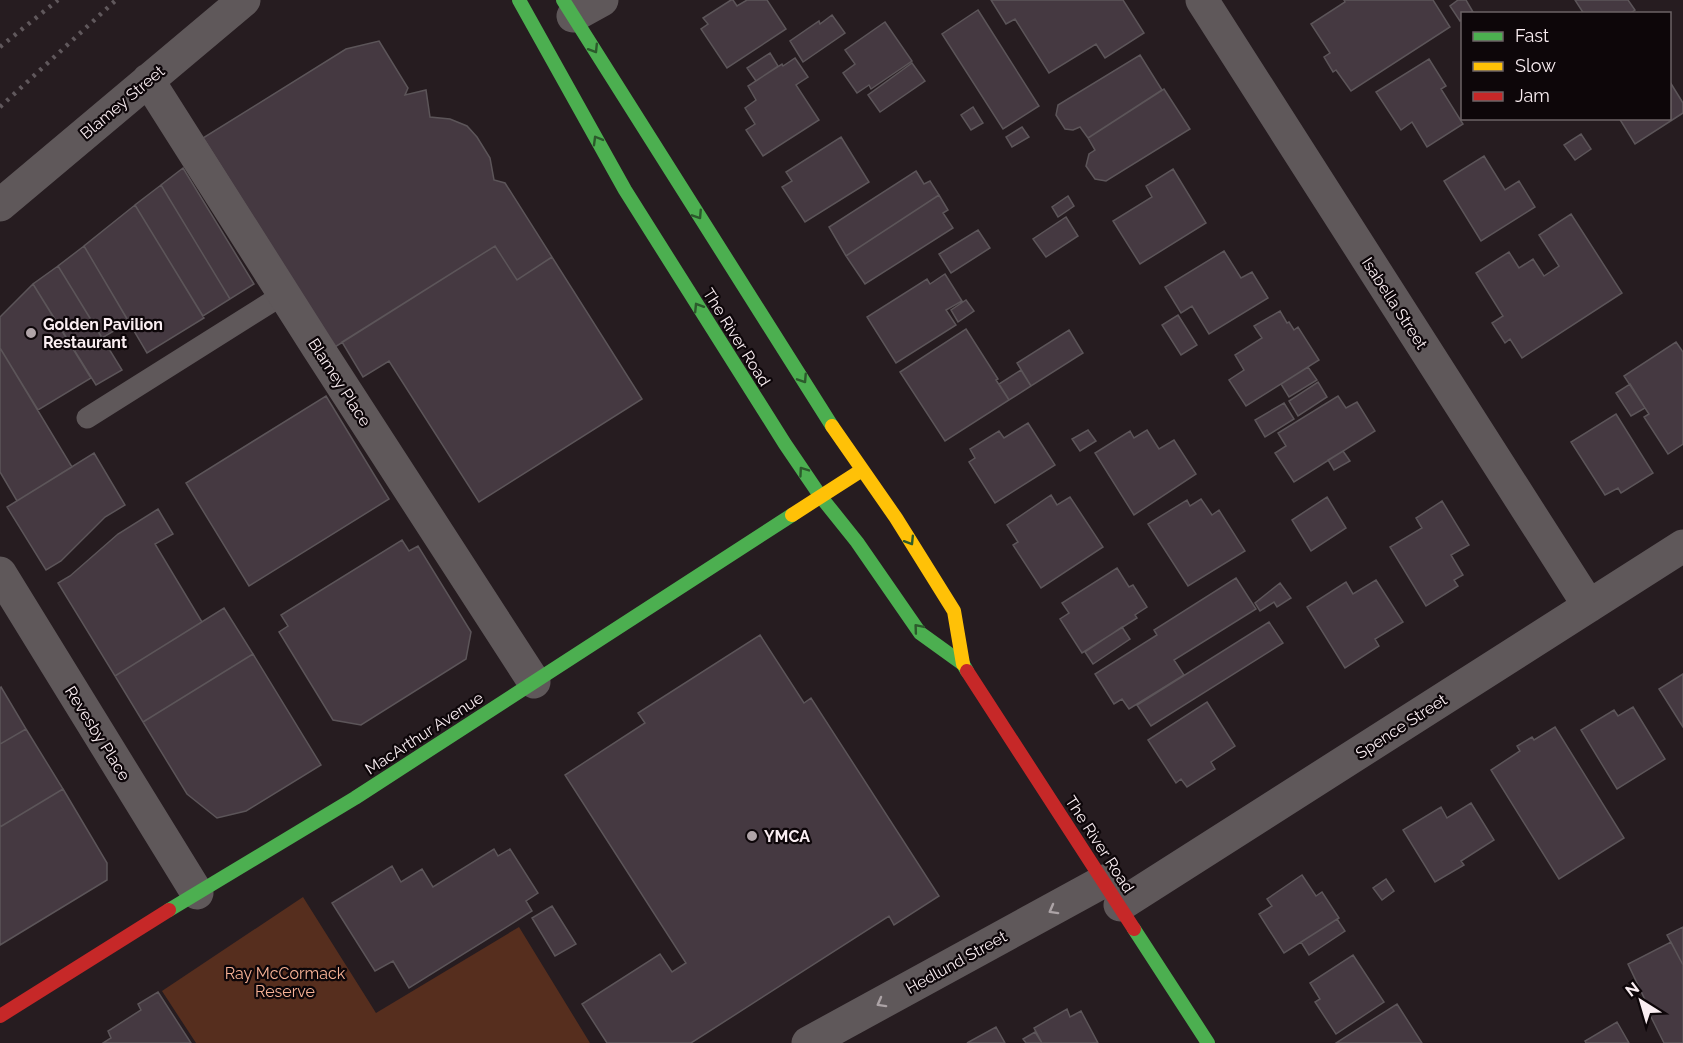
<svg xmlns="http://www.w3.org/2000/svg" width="1683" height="1043" font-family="Raleway,sans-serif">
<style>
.green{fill:#562e1e}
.building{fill:#453941;stroke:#5c5559;stroke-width:1.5}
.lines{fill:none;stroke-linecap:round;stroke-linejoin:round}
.lane{stroke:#5f585a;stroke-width:21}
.street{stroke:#5f585a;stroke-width:33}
.fast{stroke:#4caf50;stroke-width:14}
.slow{stroke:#ffc107;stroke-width:14}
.jam{stroke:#c62828;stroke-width:14}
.rail{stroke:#60585c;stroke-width:4.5;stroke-dasharray:3 6;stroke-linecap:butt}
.oneway{stroke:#2c5a2c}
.oneway2{stroke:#aca3a6}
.poi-dot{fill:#b0a4a8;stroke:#0d0609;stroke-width:2}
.labels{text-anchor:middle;stroke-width:4.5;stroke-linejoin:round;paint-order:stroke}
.street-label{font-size:16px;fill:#faeef2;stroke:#0d0609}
.poi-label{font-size:16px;font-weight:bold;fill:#faeef2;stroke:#0d0609;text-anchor:start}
.park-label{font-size:16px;fill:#f7b296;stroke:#0d0609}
</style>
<rect width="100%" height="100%" fill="#261c20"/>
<path class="green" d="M 303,897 L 376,1013 L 519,927 L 590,1043 L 196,1043 L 162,991 Z"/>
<path class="building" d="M 731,0 L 733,0 L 737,6 L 747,0 L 767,0 L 786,29 L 727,68 L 701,29 L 708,24 L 703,18 Z
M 991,0 L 1123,0 L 1144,33 L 1105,58 L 1096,44 L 1049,73 L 1015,19 L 1006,24 Z
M 1344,0 L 1433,0 L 1450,27 L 1351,91 L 1336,70 L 1333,72 L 1324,57 L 1330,53 L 1311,24 L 1345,2 Z
M 1458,0 L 1466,0 L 1473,12 L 1462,14 L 1462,19 L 1460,21 L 1450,6 Z
M 1575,0 L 1628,0 L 1635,10 L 1629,14 L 1584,14 Z
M 978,10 L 1039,106 L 1003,129 L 942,34 Z
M 832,15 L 845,33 L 803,62 L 790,41 L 819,21 L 820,24 Z
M 885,22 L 912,61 L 871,89 L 869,85 L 857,93 L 843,73 L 855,64 L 845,50 Z
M 379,41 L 408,88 L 405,95 L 426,90 L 430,117 L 450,119 L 467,126 L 477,137 L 490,158 L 494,180 L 505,183 L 552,257 L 517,280 L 495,246 L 335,347 L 203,138 L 346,49 Z
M 770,53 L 778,66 L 756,81 L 747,68 Z
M 1140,55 L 1162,90 L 1088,138 L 1080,127 L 1073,130 L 1065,129 L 1056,115 L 1058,105 Z
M 795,58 L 808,77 L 796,85 L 819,120 L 763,156 L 746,130 L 755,124 L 745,108 L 756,100 L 748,86 L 782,64 L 783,66 Z
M 1429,59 L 1446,86 L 1441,89 L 1463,124 L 1427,147 L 1412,122 L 1401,130 L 1376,92 Z
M 912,63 L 925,81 L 880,112 L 868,95 Z
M 1670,82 L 1683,103 L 1683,113 L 1635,144 L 1619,118 L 1670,118 Z
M 1164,89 L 1190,129 L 1106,181 L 1095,179 L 1086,166 L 1089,154 L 1095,150 L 1088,138 Z
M 973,107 L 983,123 L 971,130 L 961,115 Z
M 1022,127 L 1029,137 L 1012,147 L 1006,137 Z
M 1581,134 L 1591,149 L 1575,160 L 1564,145 Z
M 841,137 L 869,182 L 805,222 L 782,187 L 792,181 L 786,172 Z
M 1484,156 L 1505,190 L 1519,181 L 1535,207 L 1481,241 L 1444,181 Z
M 183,168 L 254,284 L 230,299 L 161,185 Z
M 1173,169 L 1206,223 L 1140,264 L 1113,221 L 1152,197 L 1146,186 Z
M 916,171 L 924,184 L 930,181 L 939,195 L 846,256 L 829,227 Z
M 161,185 L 230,299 L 203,316 L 135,205 Z
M 939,195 L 948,210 L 943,213 L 953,228 L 865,284 L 846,256 Z
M 1068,196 L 1074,206 L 1058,217 L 1052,207 Z
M 135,205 L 204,318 L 147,353 L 84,246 Z
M 1571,214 L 1622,293 L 1522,358 L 1510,339 L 1505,343 L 1492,323 L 1503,316 L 1476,273 L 1509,252 L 1519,268 L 1533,259 L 1544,276 L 1559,266 L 1539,235 Z
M 1066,217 L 1078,236 L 1046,257 L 1033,239 Z
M 978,230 L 990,248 L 951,273 L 939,254 Z
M 84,246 L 129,322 L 102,338 L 58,266 Z
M 495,246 L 517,280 L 552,257 L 642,399 L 479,502 L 389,361 L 363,377 L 342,342 Z
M 1224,251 L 1241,278 L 1252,272 L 1268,298 L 1209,334 L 1192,306 L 1181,313 L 1165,287 Z
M 58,266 L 122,370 L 96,385 L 33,284 Z
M 945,274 L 962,301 L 946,310 L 956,325 L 896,363 L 867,317 L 927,279 L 930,284 Z
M 33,284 L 91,378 L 38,410 L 0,348 L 0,317 Z
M 966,300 L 974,311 L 958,322 L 951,310 Z
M 1280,311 L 1287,323 L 1289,322 L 1294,330 L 1298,327 L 1319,360 L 1246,406 L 1229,380 L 1244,370 L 1235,355 L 1262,338 L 1254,326 Z
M 1178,315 L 1197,345 L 1181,355 L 1162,325 Z
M 966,329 L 998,379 L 996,380 L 1009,400 L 945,441 L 900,372 Z
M 1069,330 L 1083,353 L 1031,386 L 1017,363 Z
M 1676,342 L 1683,352 L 1683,444 L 1668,454 L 1644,417 L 1649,414 L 1624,376 Z
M 0,348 L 72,467 L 17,501 L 0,472 Z
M 1308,367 L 1317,380 L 1289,397 L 1281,384 Z
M 1021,370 L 1031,386 L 1009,400 L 999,384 Z
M 1318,382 L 1327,397 L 1298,416 L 1289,401 Z
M 1630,384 L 1645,408 L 1631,416 L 1616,393 Z
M 326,396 L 389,499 L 249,586 L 186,483 Z
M 1338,396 L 1346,408 L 1357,402 L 1375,431 L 1294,482 L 1275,453 L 1286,446 L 1278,433 Z
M 1284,403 L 1294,419 L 1265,437 L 1255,420 Z
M 1616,414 L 1653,473 L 1621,493 L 1618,488 L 1605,495 L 1571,442 Z
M 1028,423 L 1055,465 L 995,503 L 969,462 L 975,458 L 970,449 L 999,431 L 1004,438 Z
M 1088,430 L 1096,441 L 1080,451 L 1072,439 Z
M 1147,430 L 1159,449 L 1174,440 L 1196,474 L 1134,515 L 1095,453 L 1130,431 L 1134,438 Z
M 1343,451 L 1350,461 L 1334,470 L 1328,460 Z
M 94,453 L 125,505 L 105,517 L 61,561 L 46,570 L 7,507 Z
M 1051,495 L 1057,505 L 1070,497 L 1103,547 L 1041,588 L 1013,545 L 1018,542 L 1007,525 Z
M 1327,497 L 1346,528 L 1311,551 L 1292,520 Z
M 1201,499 L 1212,515 L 1219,510 L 1245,551 L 1188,586 L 1148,524 L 1187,500 L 1190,506 Z
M 1442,501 L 1469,545 L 1451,555 L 1463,575 L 1454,580 L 1458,586 L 1426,606 L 1390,547 L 1422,528 L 1416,518 Z
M 158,509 L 173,534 L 155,544 L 202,622 L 115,676 L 58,583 L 70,576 L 118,534 Z
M 402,540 L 409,551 L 418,546 L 471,632 L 466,659 L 361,725 L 333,720 L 279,632 L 288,626 L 281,615 Z
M 1117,568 L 1129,587 L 1133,585 L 1147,607 L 1135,615 L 1137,618 L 1082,653 L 1060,619 L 1069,613 L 1062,603 Z
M 1236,578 L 1256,609 L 1174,660 L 1184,675 L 1129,709 L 1122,699 L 1114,704 L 1095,674 L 1157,635 L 1154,630 Z
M 1376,580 L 1403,622 L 1375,639 L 1379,646 L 1345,668 L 1307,607 L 1346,582 L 1353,594 Z
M 1280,583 L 1291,598 L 1277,607 L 1274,602 L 1260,611 L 1255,603 Z
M 224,608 L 253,654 L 143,722 L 115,676 Z
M 1269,622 L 1283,643 L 1151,726 L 1137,705 Z
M 1122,627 L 1130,639 L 1093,664 L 1085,652 Z
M 760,635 L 804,703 L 811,698 L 939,896 L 894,925 L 889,916 L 691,1043 L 607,1043 L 582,1004 L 660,954 L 672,972 L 686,963 L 565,775 L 645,723 L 638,713 Z
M 253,654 L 321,765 L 246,811 L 217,818 L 187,794 L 143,722 Z
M 1683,674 L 1683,727 L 1659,689 Z
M 1,687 L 26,729 L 0,744 L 0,688 Z
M 1207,702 L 1235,746 L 1211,762 L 1215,769 L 1187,787 L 1181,779 L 1176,783 L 1148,740 Z
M 1633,707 L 1665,759 L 1617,789 L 1581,730 L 1614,710 L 1618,716 Z
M 1555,727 L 1624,838 L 1559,879 L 1491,770 L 1520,751 L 1517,746 L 1532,737 L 1534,740 Z
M 26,729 L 63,789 L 0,827 L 0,744 Z
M 63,789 L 107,863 L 107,880 L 0,945 L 0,827 Z
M 1471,803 L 1494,840 L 1461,861 L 1464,865 L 1435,882 L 1403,830 L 1441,807 L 1447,818 Z
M 494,849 L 498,856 L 510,849 L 538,893 L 526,901 L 532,911 L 409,988 L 393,961 L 375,971 L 332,903 L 392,866 L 401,882 L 422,869 L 433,887 Z
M 1302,875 L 1316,896 L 1322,892 L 1339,918 L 1284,953 L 1259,914 L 1272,906 L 1267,899 Z
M 1386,879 L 1394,891 L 1382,900 L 1373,888 Z
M 552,906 L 576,944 L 555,956 L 532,918 Z
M 1337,919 L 1345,931 L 1309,955 L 1301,942 Z
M 1683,927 L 1683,965 L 1667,935 Z
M 1671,942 L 1683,965 L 1683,1043 L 1664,1043 L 1645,1005 L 1647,1004 L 1628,964 Z
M 1353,955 L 1384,1002 L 1336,1034 L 1315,1002 L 1320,999 L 1310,983 Z
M 158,992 L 191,1043 L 103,1043 L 111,1038 L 108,1031 L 141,1010 L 138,1004 Z
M 1397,1004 L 1422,1043 L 1336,1043 Z
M 1067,1009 L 1070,1017 L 1081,1011 L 1098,1043 L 1042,1043 L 1034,1028 Z
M 1617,1022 L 1629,1043 L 1586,1043 L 1585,1041 Z
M 996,1027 L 1005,1043 L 967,1043 Z
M 1035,1032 L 1042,1043 L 1026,1043 L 1023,1039 Z"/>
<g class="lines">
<path class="lane" d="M 87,418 L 284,294"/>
<path class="street" d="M 1202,0 L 1589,606
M 573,16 L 602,0
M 148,80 L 318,348 L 534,682
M 0,205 L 244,0
M 0,573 L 197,893
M 1120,905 L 1683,546
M 808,1043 L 1104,881"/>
<path class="fast" d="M 519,0 L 625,190 L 785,444 L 821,497 L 857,542 L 920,633 L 963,664 L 967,671
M 563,0 L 832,426
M 169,910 L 355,798 L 792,515
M 1134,929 L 1208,1043"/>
<path class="slow" d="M 832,426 L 896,518 L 954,611 L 963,664
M 792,515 L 862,470"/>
<path class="jam" d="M 967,671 L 1134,929
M 0,1016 L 169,910"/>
<path class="rail" d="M 0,47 L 58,0
M 0,107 L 116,0"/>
</g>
<defs><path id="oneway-chevron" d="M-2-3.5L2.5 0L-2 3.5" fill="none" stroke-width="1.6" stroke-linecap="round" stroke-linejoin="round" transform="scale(1.5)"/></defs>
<g class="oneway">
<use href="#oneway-chevron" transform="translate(594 49) rotate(58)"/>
<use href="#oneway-chevron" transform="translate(597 140) rotate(-120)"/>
<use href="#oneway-chevron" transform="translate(698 215) rotate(57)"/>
<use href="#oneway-chevron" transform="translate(698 307) rotate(-122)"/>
<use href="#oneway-chevron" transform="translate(803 379) rotate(57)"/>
<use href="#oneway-chevron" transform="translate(803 471) rotate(-125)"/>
<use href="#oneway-chevron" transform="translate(910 541) rotate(58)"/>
<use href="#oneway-chevron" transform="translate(918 628) rotate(-130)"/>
</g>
<g class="oneway2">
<use href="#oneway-chevron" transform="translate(1053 910) rotate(151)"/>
<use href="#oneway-chevron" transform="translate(881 1003) rotate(151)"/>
</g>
<g class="poi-dot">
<circle cx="31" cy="333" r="6"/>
<circle cx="752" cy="836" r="6"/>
</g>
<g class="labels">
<g class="street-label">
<text transform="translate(122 102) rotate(-40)" y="6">Blamey Street</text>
<text transform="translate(1395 303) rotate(57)" y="6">Isabella Street</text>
<text transform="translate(737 337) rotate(58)" y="6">The River Road</text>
<text transform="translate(340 382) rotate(57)" y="6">Blamey Place</text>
<text transform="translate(1401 726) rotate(-33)" y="6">Spence Street</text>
<text transform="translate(98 733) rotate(58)" y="6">Revesby Place</text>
<text transform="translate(424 733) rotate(-33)" y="6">MacArthur Avenue</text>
<text transform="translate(1100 844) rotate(57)" y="6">The River Road</text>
<text transform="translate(956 962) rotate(-29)" y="6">Hedlund Street</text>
</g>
<g class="poi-label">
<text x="43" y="330">Golden Pavilion<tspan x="43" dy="18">Restaurant</tspan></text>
<text x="764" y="842">YMCA</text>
</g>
<g class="park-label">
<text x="285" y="979">Ray McCormack<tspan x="285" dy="18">Reserve</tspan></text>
</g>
</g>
<rect x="1461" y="12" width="210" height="108" fill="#0d0609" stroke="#6c6366" stroke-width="1.5"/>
<rect x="1473" y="32" width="30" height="9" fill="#4caf50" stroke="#6c6366" stroke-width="1.5"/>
<text x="1515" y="42" font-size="18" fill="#faeef2">Fast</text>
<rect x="1473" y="62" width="30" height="9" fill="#ffc107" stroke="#6c6366" stroke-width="1.5"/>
<text x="1515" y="72" font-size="18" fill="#faeef2">Slow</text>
<rect x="1473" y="92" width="30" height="9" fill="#c62828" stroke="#6c6366" stroke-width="1.5"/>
<text x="1515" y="102" font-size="18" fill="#faeef2">Jam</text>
<g transform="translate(1641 1001) rotate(323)" stroke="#0d0609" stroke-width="4.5" paint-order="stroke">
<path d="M0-4.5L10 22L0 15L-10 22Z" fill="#faeef2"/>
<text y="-9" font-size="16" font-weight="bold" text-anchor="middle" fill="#faeef2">N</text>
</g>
</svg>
